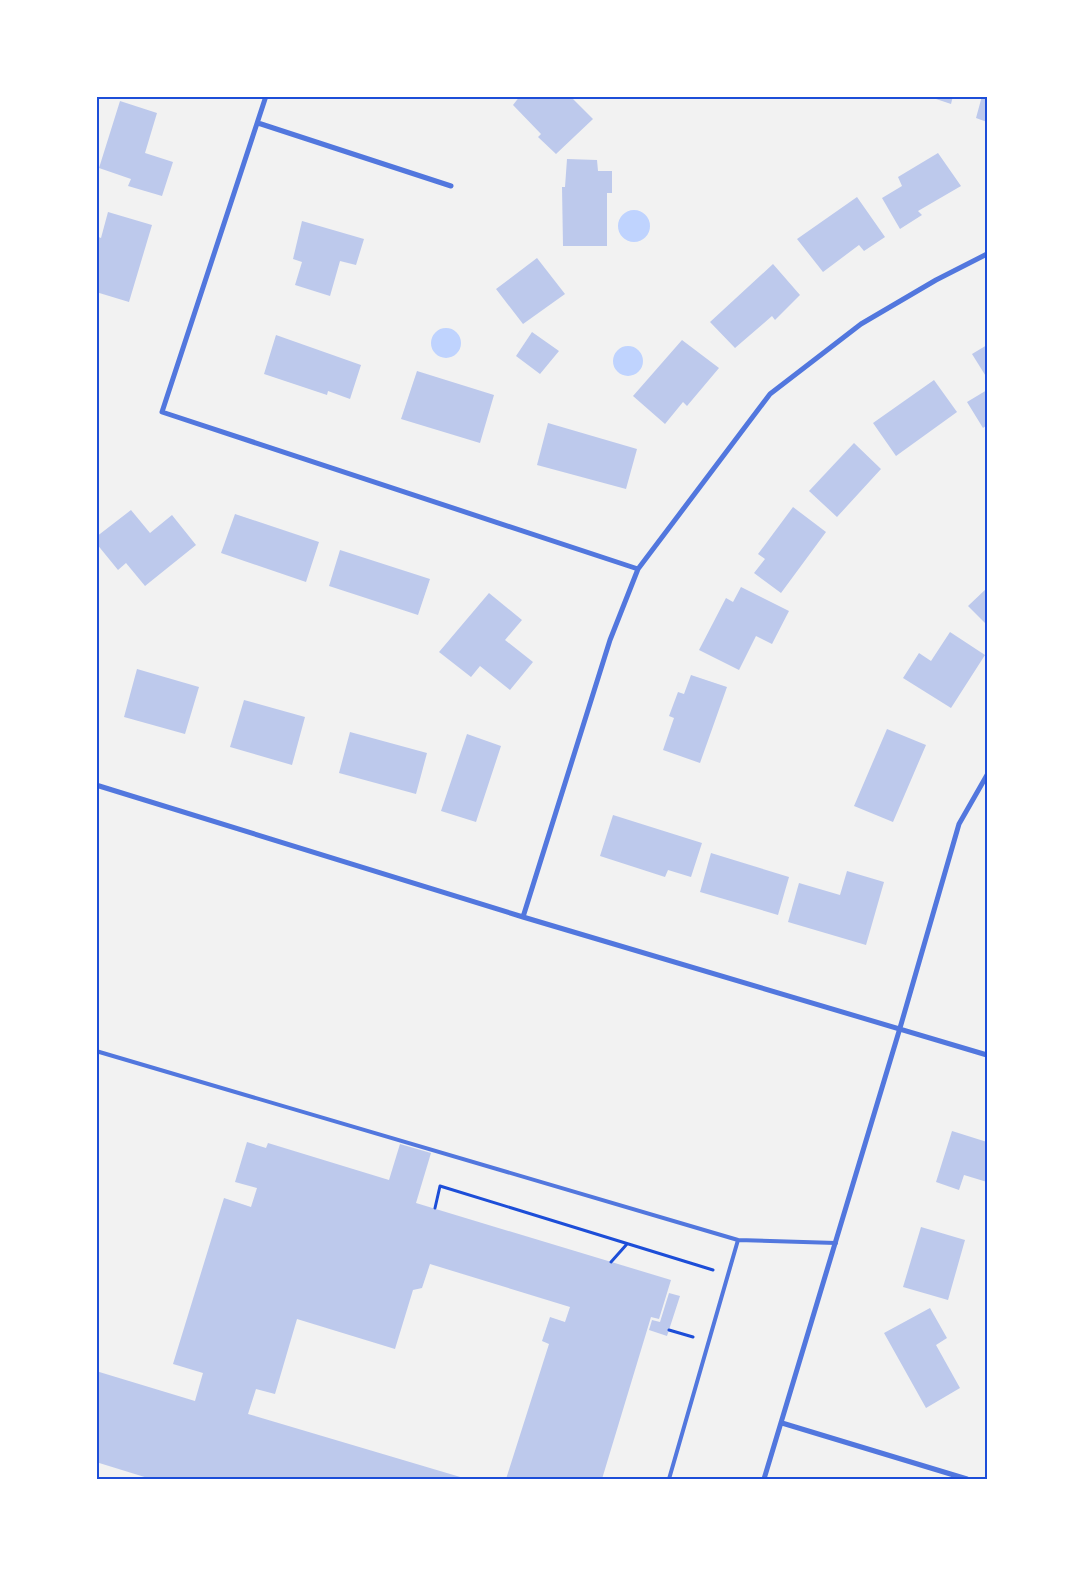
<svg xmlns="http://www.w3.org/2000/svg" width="1083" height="1575" font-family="'Work Sans',sans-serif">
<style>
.water{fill:#bfd3fe}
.building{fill:#bdc9ec}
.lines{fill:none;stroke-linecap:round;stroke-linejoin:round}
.path{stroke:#1d4ed8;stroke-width:3}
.service{stroke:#5277de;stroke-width:4}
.minor{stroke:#5277de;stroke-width:5}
.neatline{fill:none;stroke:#1d4ed8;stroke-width:2}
</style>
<rect width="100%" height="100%" fill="#f2f2f2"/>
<path class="water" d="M618 226a16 16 0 1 1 32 0a16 16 0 1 1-32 0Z
M431 343a15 15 0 1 1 30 0a15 15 0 1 1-30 0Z
M613 361a15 15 0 1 1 30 0a15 15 0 1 1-30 0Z"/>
<path class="building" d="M 520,96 L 570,96 L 593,119 L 556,154 L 538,137 L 541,134 L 513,105 Z
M 927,96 L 953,96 L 951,104 Z
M 982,96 L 987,96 L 987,122 L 976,118 Z
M 120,101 L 157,113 L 145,153 L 173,162 L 162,196 L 128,186 L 131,179 L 99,168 Z
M 938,153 L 961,186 L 918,211 L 922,215 L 900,229 L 882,198 L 902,186 L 898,177 Z
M 567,159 L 597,160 L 598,171 L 612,171 L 612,193 L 607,193 L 607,246 L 563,246 L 562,187 L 565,187 Z
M 857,197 L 885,237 L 864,251 L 859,245 L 823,272 L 797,239 Z
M 108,212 L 152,225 L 129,302 L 96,292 L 96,236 L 101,238 Z
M 302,221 L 364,239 L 356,265 L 340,261 L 330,296 L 295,285 L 302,262 L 293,259 Z
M 537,258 L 565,294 L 523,324 L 496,289 Z
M 773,264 L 800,295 L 775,320 L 772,316 L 735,348 L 710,322 Z
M 532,332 L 559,351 L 540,374 L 516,356 Z
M 276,335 L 361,365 L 350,399 L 328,391 L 327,395 L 264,374 Z
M 682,340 L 719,368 L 687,406 L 683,402 L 665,424 L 633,396 Z
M 987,345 L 987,378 L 972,354 Z
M 417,371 L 494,395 L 480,443 L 401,419 Z
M 934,380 L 957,412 L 896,456 L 873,423 Z
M 987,390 L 987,425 L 983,428 L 967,402 Z
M 548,423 L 637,449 L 626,489 L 537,465 Z
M 854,443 L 881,469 L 837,517 L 809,491 Z
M 793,507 L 826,532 L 781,593 L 754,573 L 765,559 L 758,554 Z
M 131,510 L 150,533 L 172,515 L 196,545 L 145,586 L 126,563 L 118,570 L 96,543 L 96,537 Z
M 235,514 L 319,542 L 306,582 L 221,553 Z
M 340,550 L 430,579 L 418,615 L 329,586 Z
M 741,587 L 789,611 L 772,644 L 756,636 L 739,670 L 699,650 L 726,598 L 733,602 Z
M 987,588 L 987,625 L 968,606 Z
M 489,593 L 522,620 L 505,640 L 533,662 L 510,690 L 480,666 L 471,677 L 439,652 Z
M 950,632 L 985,655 L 951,708 L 903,678 L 919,653 L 931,661 Z
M 137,669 L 199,687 L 185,734 L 124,717 Z
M 691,675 L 727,687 L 700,763 L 663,750 L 674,718 L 669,716 L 678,692 L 684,694 Z
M 244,700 L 305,717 L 292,765 L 230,747 Z
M 887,729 L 926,745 L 893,822 L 854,806 Z
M 350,732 L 427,753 L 416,794 L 339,773 Z
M 467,734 L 501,746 L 476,822 L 441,811 Z
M 613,815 L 702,843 L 691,877 L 668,870 L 665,877 L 600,856 Z
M 711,853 L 789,877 L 778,915 L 700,892 Z
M 847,871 L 884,882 L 866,945 L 788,922 L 799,883 L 840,895 Z
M 952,1131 L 987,1142 L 987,1182 L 964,1175 L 959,1190 L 936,1182 Z
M 247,1142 L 266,1148 L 268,1143 L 389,1180 L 400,1144 L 431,1153 L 416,1203 L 671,1280 L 659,1319 L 651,1317 L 602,1479 L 506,1479 L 549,1344 L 542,1341 L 550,1317 L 565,1322 L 570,1307 L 430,1264 L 422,1288 L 413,1290 L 395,1349 L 297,1319 L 275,1394 L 256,1389 L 248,1414 L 467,1479 L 151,1479 L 96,1462 L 96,1371 L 195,1401 L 203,1373 L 173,1364 L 224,1198 L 251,1207 L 257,1188 L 235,1182 Z
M 921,1227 L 965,1240 L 948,1300 L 903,1287 Z
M 669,1293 L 680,1296 L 667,1336 L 649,1330 L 652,1320 L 660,1322 Z
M 930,1308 L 947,1338 L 936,1345 L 960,1388 L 926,1408 L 884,1333 Z"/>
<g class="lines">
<path class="path" d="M 435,1208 L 440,1186 L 713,1270
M 611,1262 L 627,1244
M 669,1330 L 693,1337"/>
<path class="service" d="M 96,1051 L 738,1240
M 669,1479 L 738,1240 L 836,1243"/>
<path class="minor" d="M 266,96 L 162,412 L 638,569
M 258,123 L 451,186
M 96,785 L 523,917 L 987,1055
M 523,917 L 610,640 L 638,569 L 770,394 L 861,324 L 936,280 L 987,254
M 782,1423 L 967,1479
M 764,1479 L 900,1028 L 959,824 L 987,775"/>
</g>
<rect width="1083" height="1575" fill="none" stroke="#ffffff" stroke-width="195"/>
<rect x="98" y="98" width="888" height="1380" class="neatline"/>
</svg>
